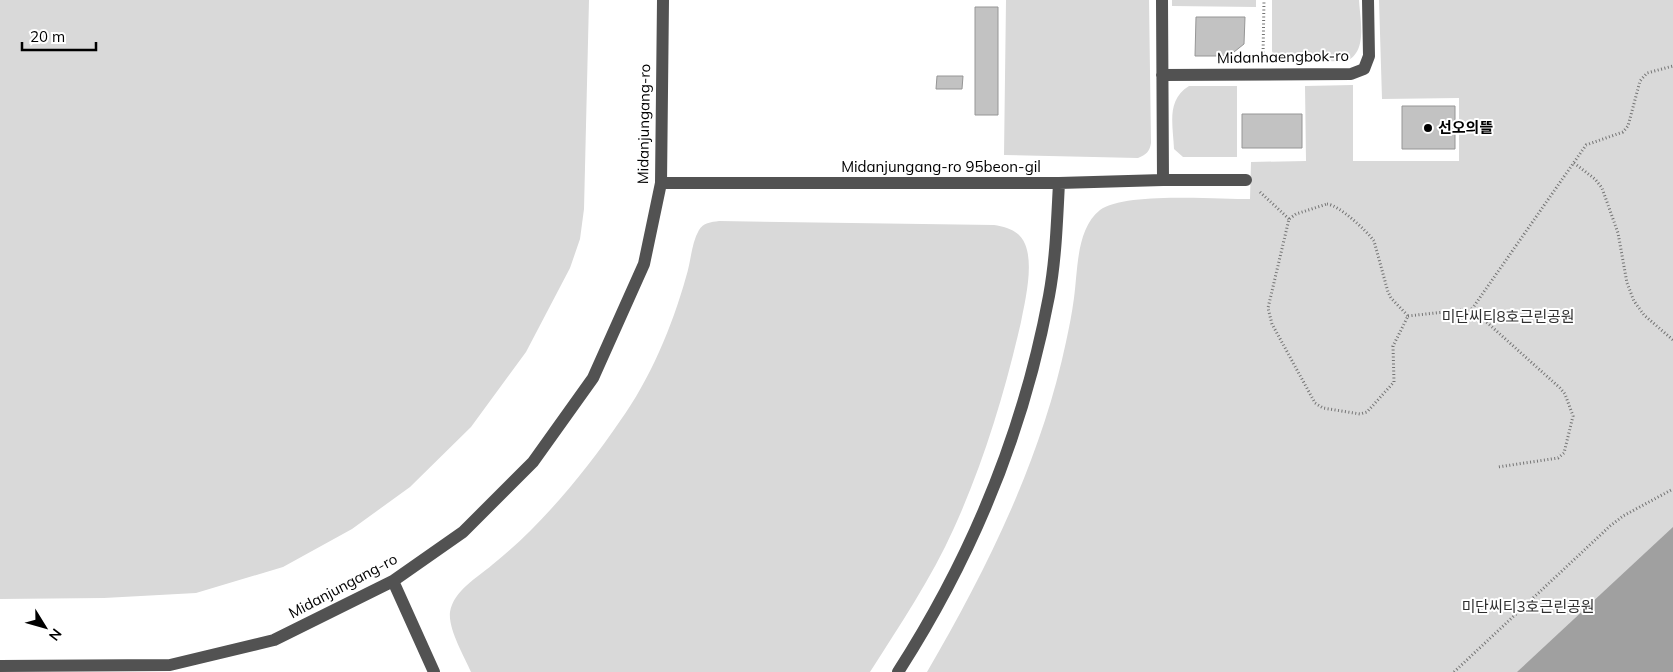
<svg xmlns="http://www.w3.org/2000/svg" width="1673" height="672" font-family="Mulish,'Noto Sans KR',sans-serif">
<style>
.green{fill:#d9d9d9}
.water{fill:#a0a0a0}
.building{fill:#c2c2c2;stroke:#969696}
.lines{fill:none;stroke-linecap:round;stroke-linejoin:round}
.path{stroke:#747474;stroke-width:3;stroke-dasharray:1 2.5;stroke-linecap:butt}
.minor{stroke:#525252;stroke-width:12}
.poi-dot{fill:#000;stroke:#fff;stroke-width:2}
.labels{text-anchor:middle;stroke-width:4;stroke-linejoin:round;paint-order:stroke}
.street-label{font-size:15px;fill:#000;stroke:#fff}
.poi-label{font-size:15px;font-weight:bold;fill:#000;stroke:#fff;text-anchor:start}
.park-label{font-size:15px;fill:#303030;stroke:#fff}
</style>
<rect width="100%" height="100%" fill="#fff"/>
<path class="green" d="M 0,0 L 589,0 L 584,209 L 580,239 L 570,268 L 526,352 L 471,427 L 410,487 L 352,529 L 283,567 L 196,593 L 104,598 L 0,599 Z
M 1006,0 L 1149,0 L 1151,143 C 1150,151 1146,155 1138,158 L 1004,155 Z
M 1172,0 L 1256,0 L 1256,7 L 1172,6 Z
M 1272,0 L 1359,0 C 1360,19 1368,53 1346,61 L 1281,62 C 1275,60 1274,57 1272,51 Z
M 1379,0 L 1673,0 L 1673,672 L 927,672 C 987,569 1041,460 1066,342 C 1069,328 1072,313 1074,298 C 1078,270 1076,229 1100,210 C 1123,192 1218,199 1250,199 L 1251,162 L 1306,161 L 1305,86 L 1353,85 L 1353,161 L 1459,161 L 1459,98 L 1382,99 Z
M 1189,86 L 1237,86 L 1237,157 L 1183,157 L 1174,149 C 1173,125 1166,100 1189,86 Z
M 719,221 L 994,225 C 1007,227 1020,231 1025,244 C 1034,265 1025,301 1021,322 C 1005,392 984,462 954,528 C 931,579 900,625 870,672 L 471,672 C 464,656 448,629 450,612 C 454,590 477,578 492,565 C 540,527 586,471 620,421 C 650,379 672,327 686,277 C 691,262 691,244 699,230 C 703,223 711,222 719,221 Z"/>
<path class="water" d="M 1673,527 L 1673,672 L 1517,672 Z"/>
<path class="building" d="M 975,7 L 998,7 L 998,115 L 975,115 Z
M 1196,17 L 1245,17 L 1244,44 L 1229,56 L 1195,56 Z
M 937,76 L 963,76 L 962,89 L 936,89 Z
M 1402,106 L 1455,106 L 1455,149 L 1402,149 Z
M 1242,114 L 1302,114 L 1302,148 L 1242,148 Z"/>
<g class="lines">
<path class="path" d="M 1263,56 L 1264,0
M 1574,163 L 1595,179 L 1602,188 L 1618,233 L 1627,283 L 1634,301 L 1644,315 L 1673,340
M 1260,192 L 1289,219
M 1327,204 C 1339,205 1367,231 1374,241 L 1388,292 L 1391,298 L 1408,316 L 1393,346 L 1394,382 L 1367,412 L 1360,414 L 1323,408 L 1315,403 L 1272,324 L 1268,308 L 1289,219 L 1296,214 Z
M 1472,309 L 1586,145 L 1623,132 L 1628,126 L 1640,81 L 1647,73 L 1673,66
M 1408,316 L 1472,309 L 1560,388 L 1565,394 L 1573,416 L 1564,453 L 1558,458 L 1498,467
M 1454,672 L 1610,526 L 1623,516 L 1673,489"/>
<path class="minor" d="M 1162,0 L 1163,180
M 1162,75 L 1351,74 L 1364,69 L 1369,56 L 1368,0
M 661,183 L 1059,183 C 1057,220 1056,258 1049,296 C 1024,430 972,557 898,672
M 1059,183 L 1163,180 L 1246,180
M 393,581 L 434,672
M 0,666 L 170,665 L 274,640 L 393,581 L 463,532 L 533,462 L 593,378 L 644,264 L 661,183 L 663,0"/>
</g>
<circle class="poi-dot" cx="1428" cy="128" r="5"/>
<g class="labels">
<g class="street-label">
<text transform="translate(1283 57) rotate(-1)" y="5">Midanhaengbok-ro</text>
<text transform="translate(644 124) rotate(-89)" y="5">Midanjungang-ro</text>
<text x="941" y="172">Midanjungang-ro 95beon-gil</text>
<text transform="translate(343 586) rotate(-28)" y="5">Midanjungang-ro</text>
</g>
<g class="poi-label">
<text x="1438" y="133">선오의뜰</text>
</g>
<g class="park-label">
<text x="1508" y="322">미단씨티8호근린공원</text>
<text x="1528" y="612">미단씨티3호근린공원</text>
</g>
</g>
<g transform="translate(45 627) rotate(127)" stroke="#ffffff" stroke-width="4" paint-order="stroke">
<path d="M0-4L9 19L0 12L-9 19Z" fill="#000000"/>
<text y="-8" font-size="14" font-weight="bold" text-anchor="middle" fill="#000000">N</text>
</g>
<path d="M22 42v8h74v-8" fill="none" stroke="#000000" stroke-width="2.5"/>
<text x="30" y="42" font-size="15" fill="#000000" stroke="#ffffff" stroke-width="4" paint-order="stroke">20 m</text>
</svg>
